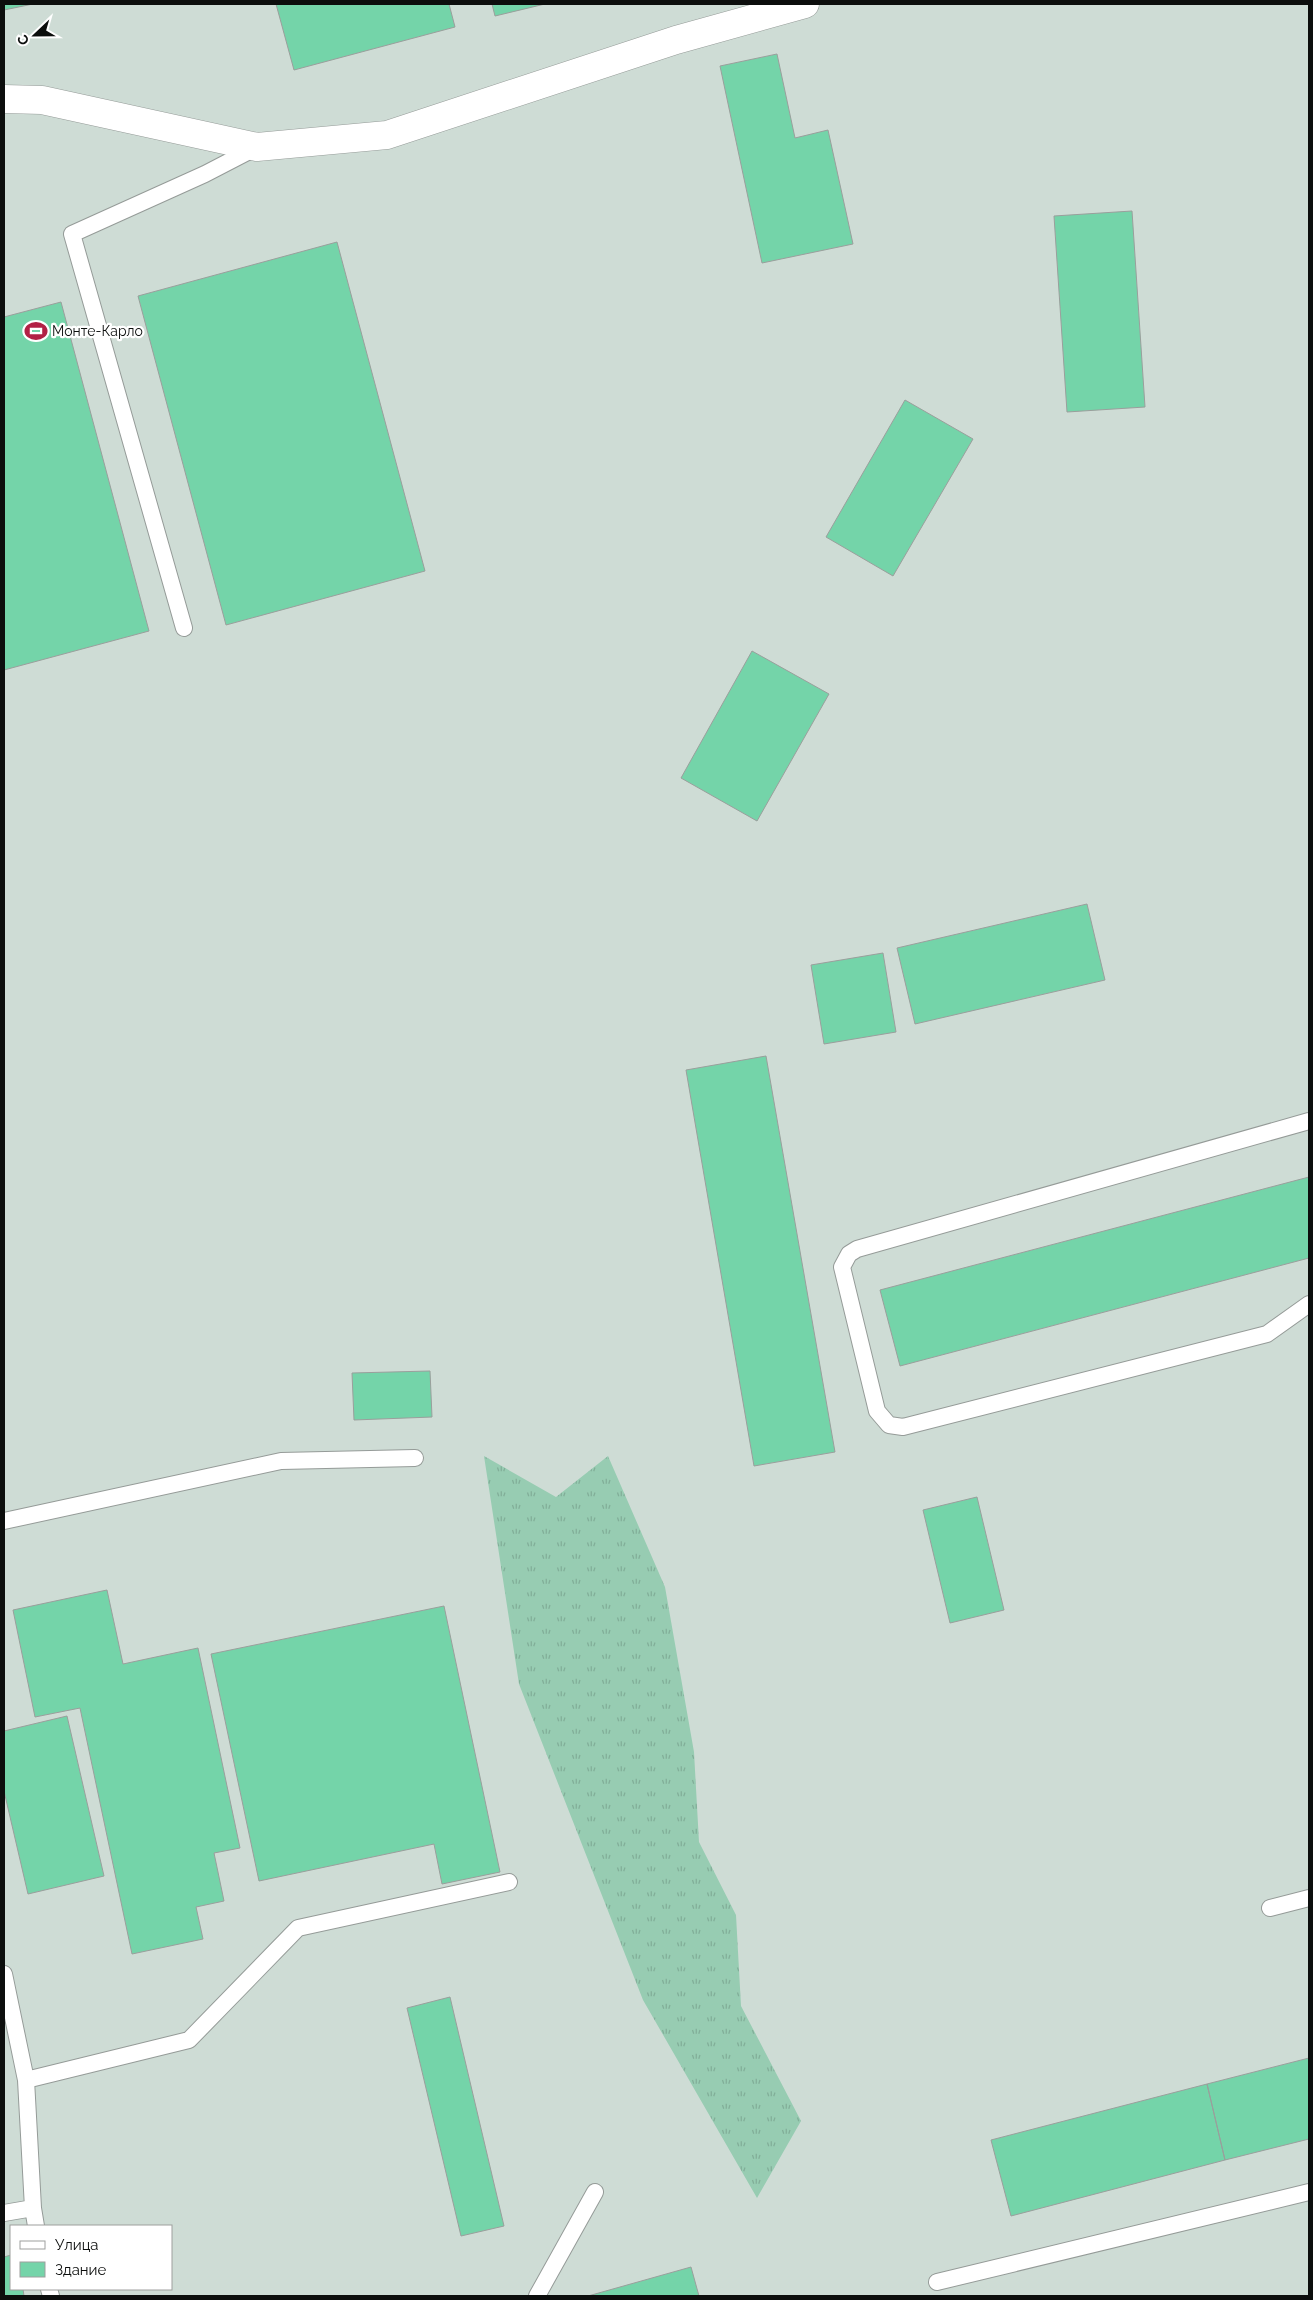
<svg xmlns="http://www.w3.org/2000/svg" width="1313" height="2300" font-family="Raleway,sans-serif">
<style>
.built{fill:#cedcd5;fill-rule:evenodd}
.grass{fill:url(#grass-tufts)}
.building{fill:#74d4a9;stroke:#9a9f9c}
.lines{fill:none;stroke-linecap:round;stroke-linejoin:round}
.service-casing{stroke:#959b98;stroke-width:18}
.minor-casing{stroke:#959b98;stroke-width:29}
.service{stroke:#fff;stroke-width:16}
.minor{stroke:#fff;stroke-width:28}
.labels{text-anchor:middle;stroke-width:4.5;stroke-linejoin:round;paint-order:stroke}
.poi-label{font-size:14px;fill:#0c0e0d;stroke:#fff;text-anchor:start}
</style>
<defs>
<pattern id="grass-tufts" width="24" height="20" patternUnits="userSpaceOnUse" patternTransform="scale(1.25)"><rect width="24" height="20" fill="#97ccb2"/><path d="M3 7l-1-3M5 7V3M7 7l1-3M15 17l-1-3M17 17v-4M19 17l1-3" fill="none" stroke="#81ae98"/></pattern>
</defs>
<rect width="100%" height="100%" fill="#e1e7e4"/>
<path class="built" d="M 4,4 L 1309,4 L 1309,2296 L 4,2296 ZM 11,2226 L 171,2226 L 171,2289 L 11,2289 Z"/>
<path class="grass" d="M 484,1456 L 556,1497 L 608,1456 L 665,1587 L 694,1752 L 699,1842 L 736,1915 L 741,2006 L 801,2121 L 757,2198 L 643,2000 L 519,1684 Z"/>
<path class="building" d="M 4,4 L 33,4 L 4,10 Z
M 276,4 L 449,4 L 455,27 L 294,70 Z
M 492,4 L 545,4 L 495,16 Z
M 777,54 L 795,138 L 828,130 L 853,244 L 762,263 L 720,66 Z
M 1132,211 L 1145,407 L 1067,412 L 1054,216 Z
M 337,242 L 425,571 L 226,625 L 138,296 Z
M 61,302 L 149,631 L 4,670 L 4,317 Z
M 905,400 L 973,439 L 893,576 L 826,537 Z
M 752,651 L 829,694 L 757,821 L 681,778 Z
M 1087,904 L 1105,980 L 915,1024 L 897,948 Z
M 883,953 L 896,1032 L 824,1044 L 811,965 Z
M 766,1056 L 835,1452 L 754,1466 L 686,1070 Z
M 1309,1177 L 1309,1258 L 900,1366 L 880,1290 Z
M 430,1371 L 432,1417 L 354,1420 L 352,1373 Z
M 977,1497 L 1004,1610 L 950,1623 L 923,1510 Z
M 107,1590 L 123,1664 L 198,1648 L 240,1848 L 214,1853 L 224,1901 L 196,1907 L 203,1939 L 132,1954 L 80,1708 L 35,1717 L 13,1610 Z
M 444,1606 L 500,1872 L 442,1884 L 434,1844 L 259,1881 L 211,1654 Z
M 67,1716 L 104,1876 L 28,1894 L 4,1791 L 4,1731 Z
M 450,1997 L 504,2226 L 461,2236 L 407,2008 Z
M 1309,2058 L 1309,2139 L 1225,2160 L 1207,2084 Z
M 1207,2084 L 1225,2160 L 1011,2216 L 991,2140 Z
M 11,2255 L 11,2289 L 23,2289 L 24,2296 L 4,2296 L 4,2257 Z
M 691,2267 L 699,2296 L 588,2296 Z"/>
<g class="lines">
<defs>
<path id="service" d="M 184,628 L 72,234 L 205,174 L 257,147
M 1309,1121 L 857,1249 L 849,1254 L 842,1267 L 877,1411 L 889,1425 L 903,1427 L 1267,1334 L 1309,1304
M 4,1521 L 281,1461 L 415,1458
M 1270,1908 L 1309,1898
M 4,1974 L 26,2080 L 33,2208
M 26,2080 L 189,2040 L 298,1928 L 509,1882
M 4,2213 L 33,2208 L 36,2226
M 937,2282 L 1309,2192
M 49,2289 L 51,2296
M 537,2296 L 595,2192"/>
<path id="minor" d="M 4,99 L 42,100 L 257,147 L 387,135 L 676,40 L 805,4"/>
</defs>
<use href="#service" class="service-casing"/>
<use href="#minor" class="minor-casing"/>
<use href="#service" class="service"/>
<use href="#minor" class="minor"/>
</g>
<defs>
<symbol id="stadium-bare" viewBox="-9 -9 18 18"><path d="M0-5a6.5 5 0 1 0 0 10a6.5 5 0 1 0 0-10ZM-3.5-1.8h7v3.6h-7Z" fill="#b22045" stroke="#fff" stroke-width="2.5" paint-order="stroke"/></symbol>
</defs>
<g fill-rule="evenodd">
<use href="#stadium-bare" x="20" y="315" width="32" height="32"/>
</g>
<g class="labels">
<g class="poi-label">
<text x="52" y="336">Монте-Карло</text>
</g>
</g>
<rect width="1313" height="2300" fill="none" stroke="#0c0e0d" stroke-width="10"/>
<rect x="10" y="2225" width="162" height="65" fill="#ffffff" stroke="#9e9f9e"/>
<rect x="20" y="2241" width="25" height="8" fill="#ffffff" stroke="#9e9f9e"/>
<text x="55" y="2250" font-size="15" fill="#0c0e0d">Улица</text>
<rect x="20" y="2262" width="25" height="15" fill="#74d4a9" stroke="#9e9f9e"/>
<text x="55" y="2275" font-size="15" fill="#0c0e0d">Здание</text>
<g transform="translate(35 35) rotate(248)" stroke="#ffffff" stroke-width="4" paint-order="stroke">
<path d="M0-4L9 19L0 12L-9 19Z" fill="#0c0e0d"/>
<text y="-8" font-size="14" font-weight="bold" text-anchor="middle" fill="#0c0e0d">С</text>
</g>
</svg>
